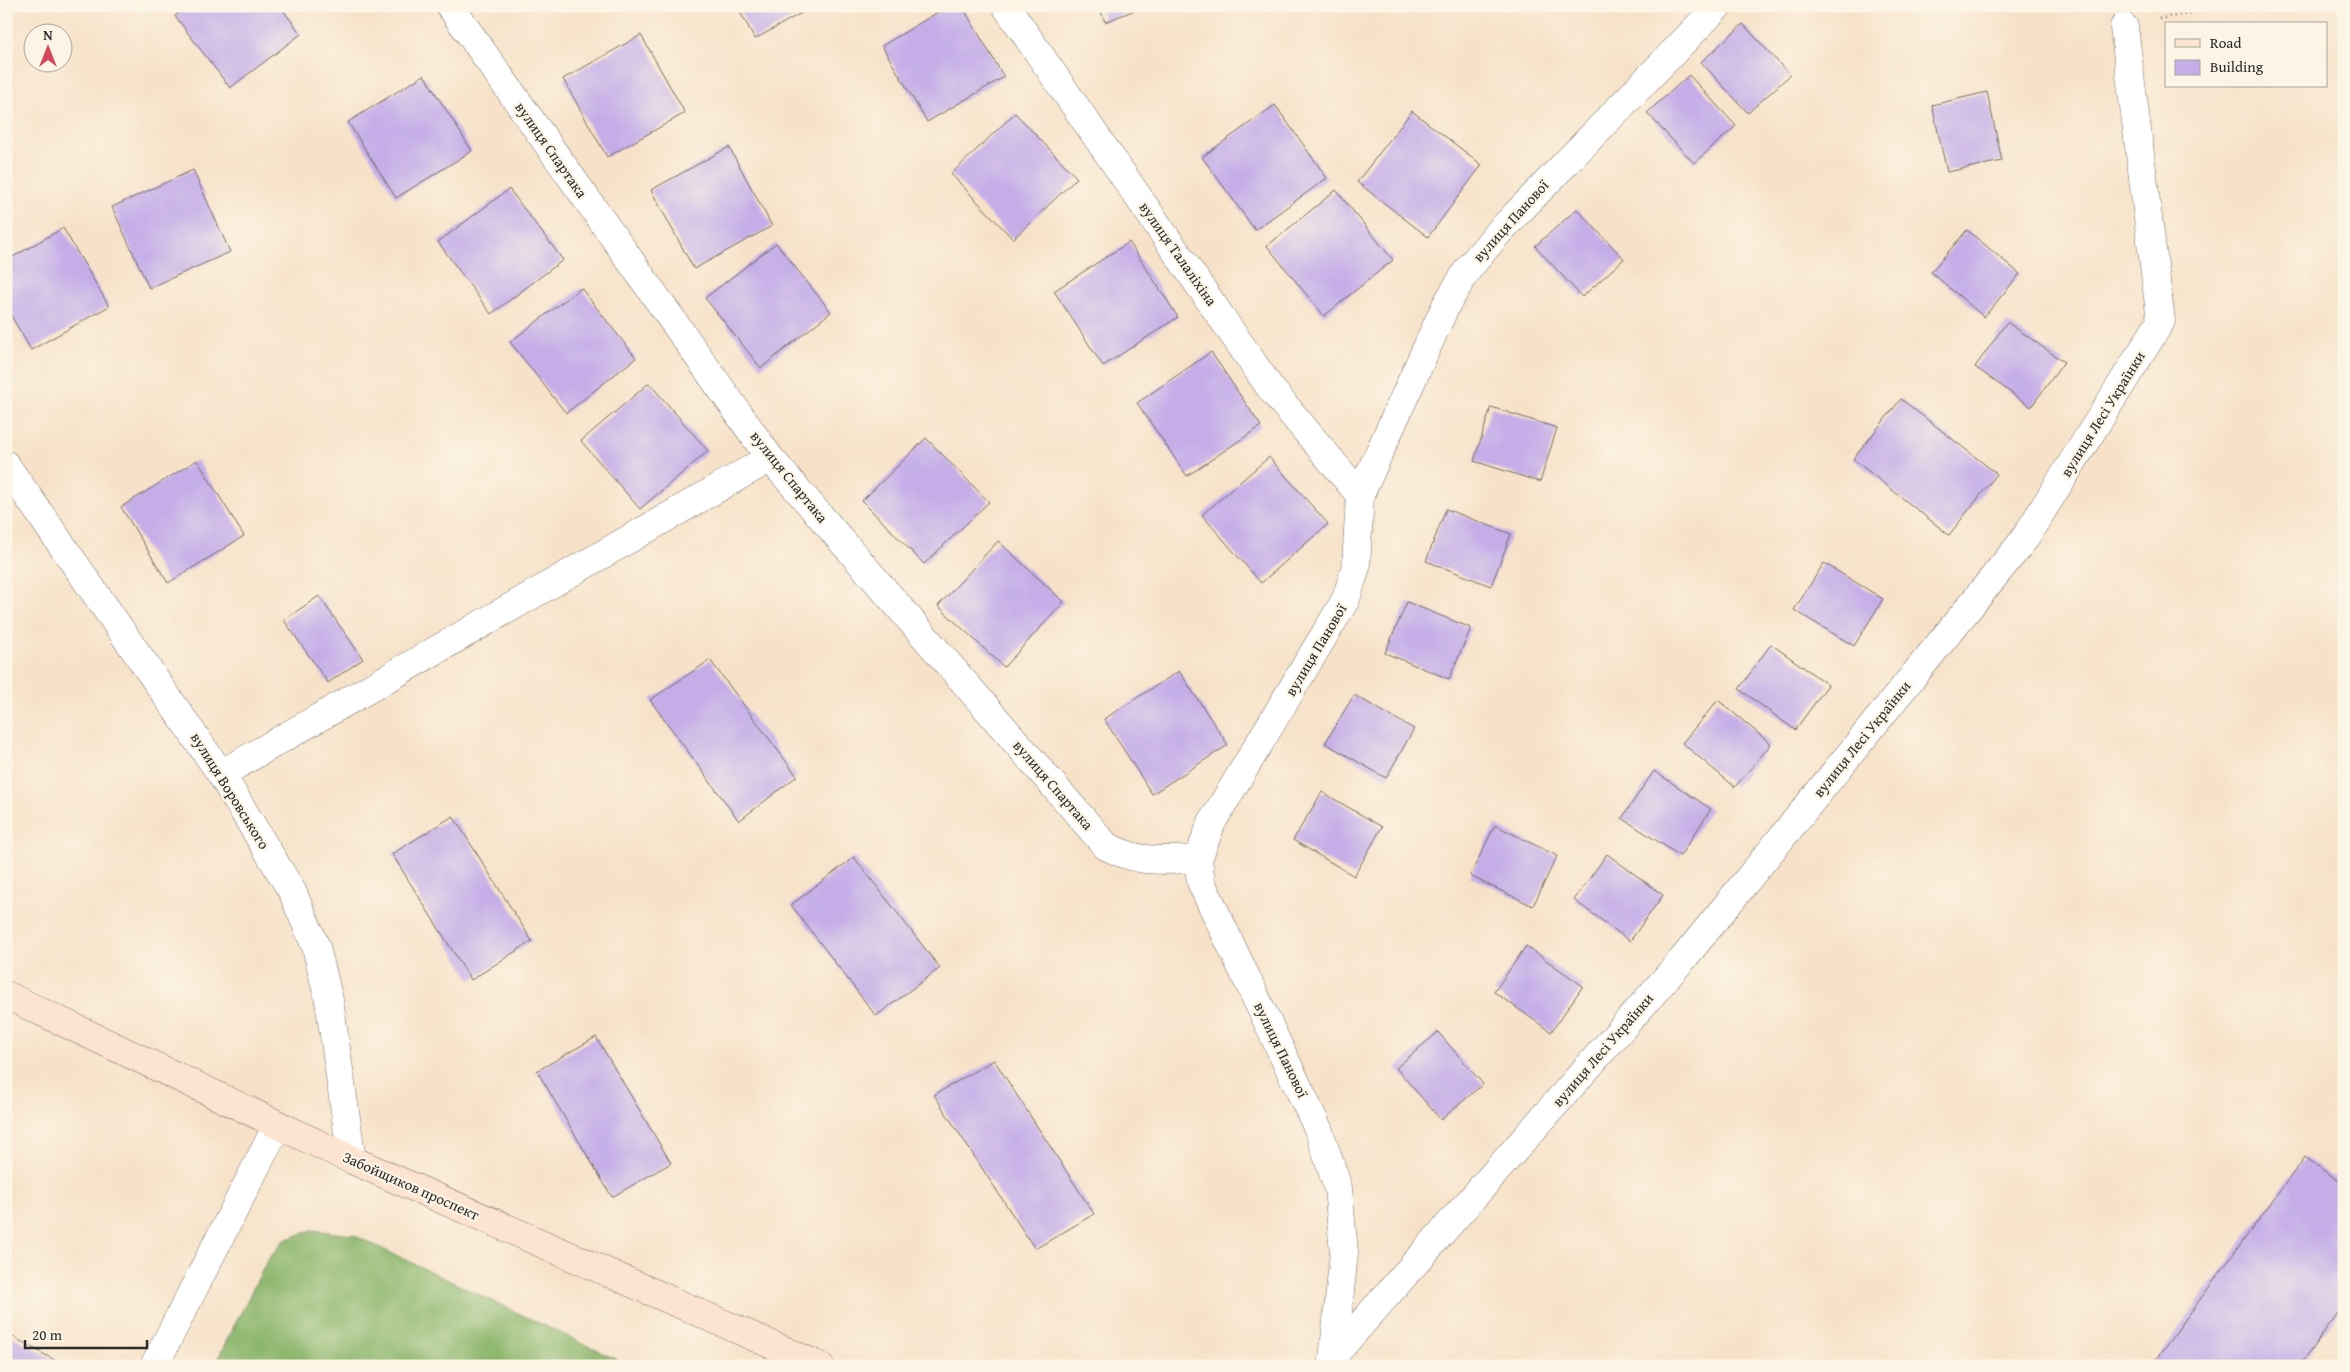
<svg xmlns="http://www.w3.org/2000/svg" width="2350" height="1372" font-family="'Gentium Book Plus',serif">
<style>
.forest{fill:#8bb66c;stroke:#5b704c}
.building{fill:#c5aee8}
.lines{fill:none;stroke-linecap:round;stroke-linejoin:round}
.minor-casing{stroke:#726b62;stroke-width:29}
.secondary-casing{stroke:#726b62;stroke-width:29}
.path{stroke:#726b62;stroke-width:3;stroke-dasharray:1 4;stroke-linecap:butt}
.minor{stroke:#fff;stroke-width:28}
.secondary{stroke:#fde4d1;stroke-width:28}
.labels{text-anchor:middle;stroke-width:4.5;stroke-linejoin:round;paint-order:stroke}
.street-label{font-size:15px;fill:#2b2b2b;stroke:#fcf5e5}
</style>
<rect width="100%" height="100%" fill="#fcf5e5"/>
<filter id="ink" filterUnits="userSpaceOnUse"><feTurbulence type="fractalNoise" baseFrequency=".02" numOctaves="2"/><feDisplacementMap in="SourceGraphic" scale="10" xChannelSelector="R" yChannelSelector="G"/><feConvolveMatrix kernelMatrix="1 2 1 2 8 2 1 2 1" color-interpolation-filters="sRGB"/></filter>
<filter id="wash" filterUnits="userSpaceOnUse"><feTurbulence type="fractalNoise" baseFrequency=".0096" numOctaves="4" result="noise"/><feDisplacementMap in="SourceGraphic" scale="20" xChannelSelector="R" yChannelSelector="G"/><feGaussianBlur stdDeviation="1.12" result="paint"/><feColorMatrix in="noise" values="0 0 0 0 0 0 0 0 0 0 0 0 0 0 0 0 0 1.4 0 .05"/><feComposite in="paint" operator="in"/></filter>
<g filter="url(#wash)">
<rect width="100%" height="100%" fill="#f7e2c9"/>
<path class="forest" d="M 312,1230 L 353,1235 L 630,1366 L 214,1366 L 267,1261 L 284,1240 Z"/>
<g id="blocks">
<path class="building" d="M 189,6 L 280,6 L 301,34 L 230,88 L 175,16 Z
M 737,6 L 814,6 L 755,39 Z
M 948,6 L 962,6 L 1004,77 L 927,122 L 882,46 Z
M 1099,6 L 1145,6 L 1105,22 Z
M 1601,6 L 1619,6 L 1614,14 Z
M 1743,24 L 1790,75 L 1748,113 L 1701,62 Z
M 641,35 L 685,113 L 607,157 L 563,79 Z
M 424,75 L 472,151 L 396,198 L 348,122 Z
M 1689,75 L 1736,126 L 1694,163 L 1647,113 Z
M 1987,92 L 2002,161 L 1947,172 L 1932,105 Z
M 1275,105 L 1327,178 L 1255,230 L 1202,157 Z
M 1412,111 L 1482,165 L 1428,237 L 1357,182 Z
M 1015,113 L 1077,178 L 1013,239 L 951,174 Z
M 729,147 L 772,226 L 694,269 L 651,190 Z
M 193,170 L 230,252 L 149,288 L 112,207 Z
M 509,189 L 563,260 L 491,314 L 438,242 Z
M 1336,190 L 1393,260 L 1324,316 L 1267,246 Z
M 1577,209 L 1624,259 L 1582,297 L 1535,246 Z
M 63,228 L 109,306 L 31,350 L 6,307 L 6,261 Z
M 1967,230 L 2020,274 L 1984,317 L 1931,272 Z
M 1129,242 L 1178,317 L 1103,366 L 1054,291 Z
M 776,243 L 831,312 L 761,368 L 705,298 Z
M 581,288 L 636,358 L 566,413 L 510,342 Z
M 2007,322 L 2064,362 L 2031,407 L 1975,367 Z
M 1211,352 L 1261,426 L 1187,476 L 1137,403 Z
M 649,383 L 708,451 L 640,509 L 581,441 Z
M 1901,399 L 1997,474 L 1949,535 L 1853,459 Z
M 1491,407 L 1557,428 L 1540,482 L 1474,461 Z
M 926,438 L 989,502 L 924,564 L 862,501 Z
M 1269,457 L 1328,524 L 1261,583 L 1202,515 Z
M 197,460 L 244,536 L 168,583 L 121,507 Z
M 1446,509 L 1511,534 L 1491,586 L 1426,561 Z
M 998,541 L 1064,602 L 1004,667 L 938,606 Z
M 1824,563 L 1883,599 L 1854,646 L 1794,610 Z
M 319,596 L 363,659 L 328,683 L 284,620 Z
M 1407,602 L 1471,628 L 1449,679 L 1385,653 Z
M 1771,644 L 1828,685 L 1795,730 L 1739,689 Z
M 710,660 L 797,776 L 739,821 L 650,700 Z
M 1179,671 L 1228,745 L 1152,794 L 1104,719 Z
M 1354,695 L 1414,729 L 1386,778 L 1325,743 Z
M 1718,700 L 1771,744 L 1735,787 L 1682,743 Z
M 1654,771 L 1711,809 L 1680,856 L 1622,818 Z
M 1322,792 L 1382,827 L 1354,876 L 1293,840 Z
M 453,816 L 532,941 L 471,980 L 392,854 Z
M 1495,825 L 1557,856 L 1533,906 L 1470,876 Z
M 1607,854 L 1663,895 L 1630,941 L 1574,900 Z
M 854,857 L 940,968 L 876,1016 L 791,905 Z
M 1526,946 L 1583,986 L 1551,1032 L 1494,992 Z
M 1438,1032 L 1483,1084 L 1441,1120 L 1396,1068 Z
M 596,1037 L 671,1163 L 612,1197 L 537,1071 Z
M 994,1060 L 1094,1214 L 1035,1249 L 934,1095 Z
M 2305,1157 L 2344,1185 L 2344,1305 L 2299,1366 L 2151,1366 Z
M 6,1333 L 65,1366 L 6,1366 Z"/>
</g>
</g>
<g filter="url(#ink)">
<use href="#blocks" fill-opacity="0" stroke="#726b62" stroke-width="1"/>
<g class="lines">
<defs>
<path id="minor" d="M 450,6 L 770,458 L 1106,846 C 1141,864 1159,860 1198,859
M 1006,6 L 1271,389 L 1360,495
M 6,465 L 221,774 L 292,891 L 316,947 L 329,1000 L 352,1160
M 221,774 L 770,458
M 1334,1355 L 1683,959 L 2023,541 L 2161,321 L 2124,27
M 1333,1360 L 1344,1252 L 1338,1188 L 1319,1131 L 1201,882 L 1198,859 L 1212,822 L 1346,599 L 1356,567 L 1360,495 L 1446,305 L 1468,269 L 1497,234 L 1718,6
M 154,1366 L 277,1126"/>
<path id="secondary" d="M 6,995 L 352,1160 L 820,1366"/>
</defs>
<use href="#minor" class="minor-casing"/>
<use href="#secondary" class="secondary-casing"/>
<path class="path" d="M 2073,6 L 2091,13
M 2159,19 L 2193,12 L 2201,6"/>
<use href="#minor" class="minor"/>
<use href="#secondary" class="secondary"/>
</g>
</g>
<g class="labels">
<g class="street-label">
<text transform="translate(551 150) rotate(55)" y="5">вулиця Спартака</text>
<text transform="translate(1511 221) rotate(-48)" y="5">вулиця Панової</text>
<text transform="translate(1178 254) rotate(55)" y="5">вулиця Талаліхіна</text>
<text transform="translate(2103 414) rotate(-58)" y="5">вулиця Лесі Українки</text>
<text transform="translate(789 477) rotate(51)" y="5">вулиця Спартака</text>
<text transform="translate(1316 650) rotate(-59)" y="5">вулиця Панової</text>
<text transform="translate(1862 739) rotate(-51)" y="5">вулиця Лесі Українки</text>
<text transform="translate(1053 785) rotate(49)" y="5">вулиця Спартака</text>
<text transform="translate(230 791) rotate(58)" y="5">вулиця Воровського</text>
<text transform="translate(1281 1050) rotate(64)" y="5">вулиця Панової</text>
<text transform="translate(1603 1050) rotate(-49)" y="5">вулиця Лесі Українки</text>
<text transform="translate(411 1186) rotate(24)" y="5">Забойщиков проспект</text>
</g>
</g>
<rect width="2350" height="1372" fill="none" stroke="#fcf5e5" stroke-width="25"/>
<rect x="2165" y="22" width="162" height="65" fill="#fcf5e5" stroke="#a8a49b"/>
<rect x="2175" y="39" width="25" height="8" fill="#fde4d1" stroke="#a8a49b"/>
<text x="2210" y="48" font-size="15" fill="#2b2b2b">Road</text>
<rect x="2175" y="60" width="25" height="15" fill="#c5aee8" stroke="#a8a49b"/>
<text x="2210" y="72" font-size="15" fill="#2b2b2b">Building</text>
<g transform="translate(48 48)"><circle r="24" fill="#fcf5e5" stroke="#a8a49b"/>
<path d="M0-4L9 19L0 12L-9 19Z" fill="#d1495b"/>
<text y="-8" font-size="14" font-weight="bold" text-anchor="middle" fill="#2b2b2b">N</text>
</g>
<path d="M25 1340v8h122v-8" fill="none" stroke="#2b2b2b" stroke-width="2.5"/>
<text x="32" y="1340" font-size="15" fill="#2b2b2b" stroke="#fcf5e5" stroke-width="4" paint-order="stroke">20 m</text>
</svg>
